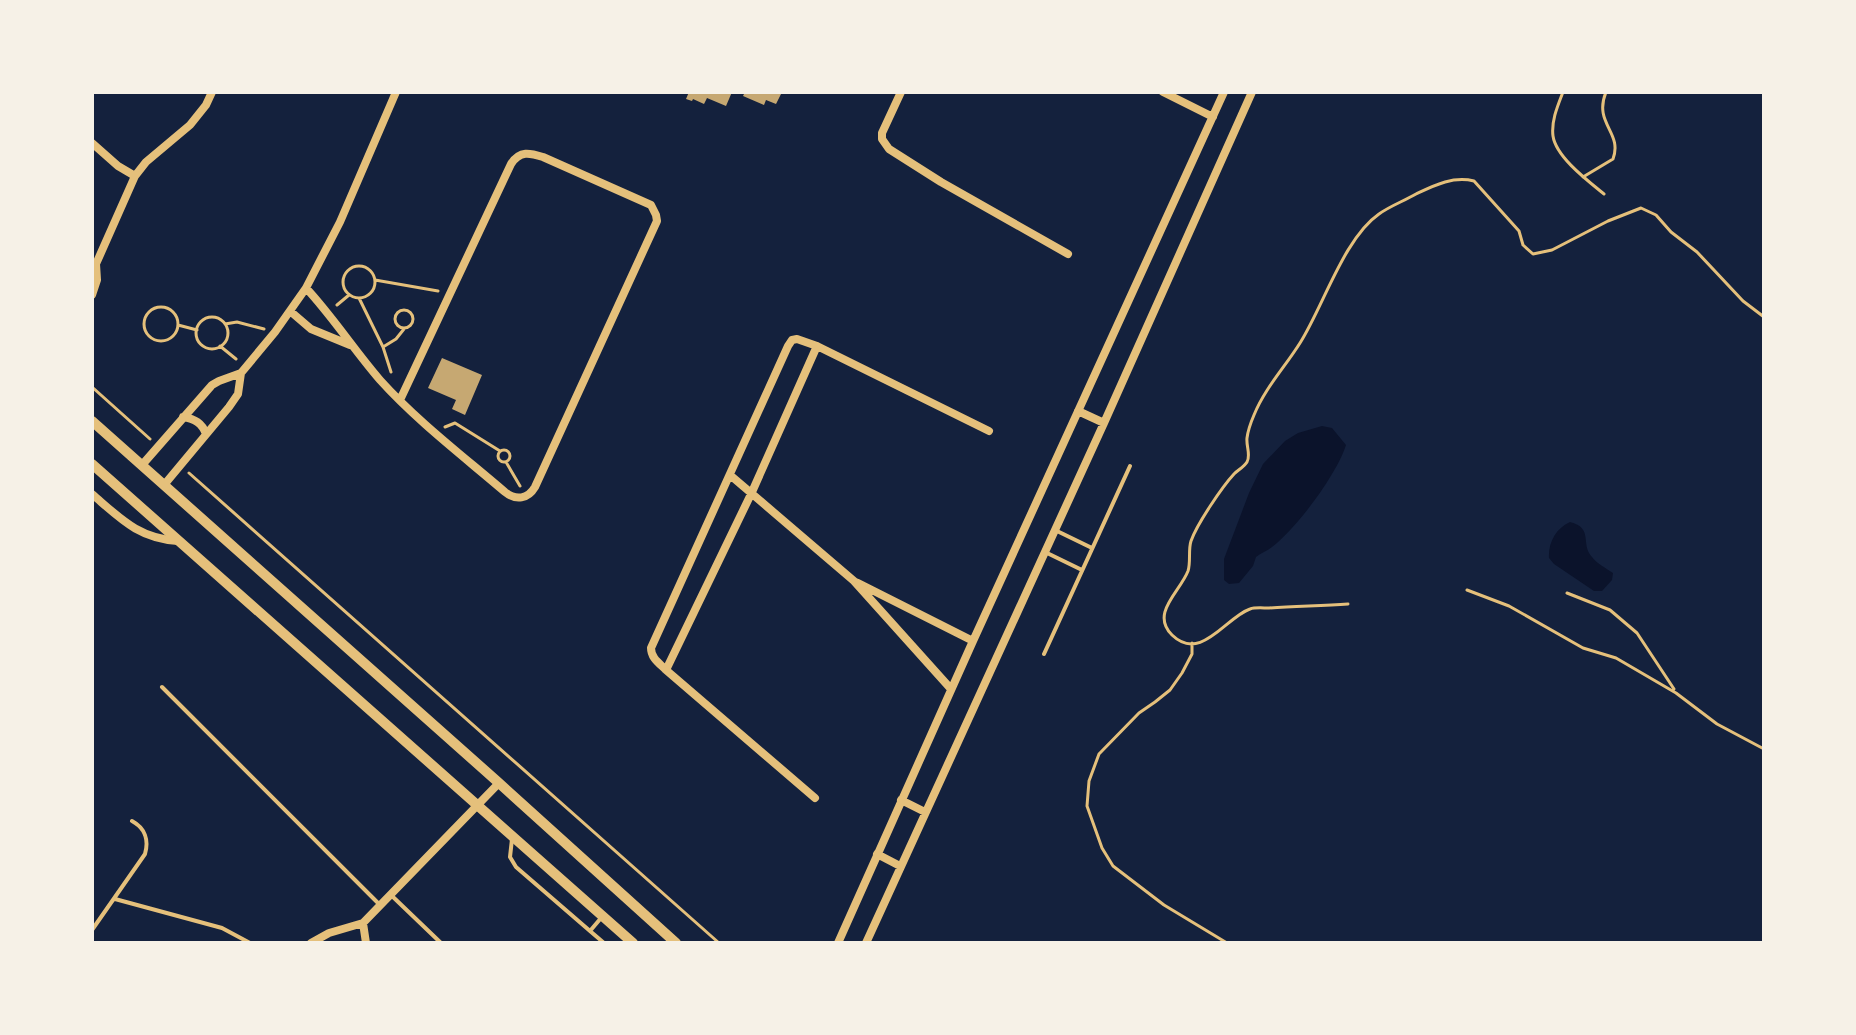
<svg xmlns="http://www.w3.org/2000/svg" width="1856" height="1035" font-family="'Roboto Serif',serif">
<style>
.water{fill:#0b132b}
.building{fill:#c6a872}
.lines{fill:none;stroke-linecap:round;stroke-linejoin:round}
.path{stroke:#e5c07b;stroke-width:3}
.service{stroke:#e5c07b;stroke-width:4}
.minor{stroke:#e5c07b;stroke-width:8}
.tertiary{stroke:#e5c07b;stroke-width:10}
</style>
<rect width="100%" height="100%" fill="#14213d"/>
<path class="water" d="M 1322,426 L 1332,428 L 1346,445 C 1337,474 1297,528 1272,547 C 1267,551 1261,553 1256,557 L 1253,566 L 1239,583 L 1229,584 L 1224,580 L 1224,559 L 1249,493 L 1263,464 L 1285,441 L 1298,433 Z
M 1570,522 C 1594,528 1580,544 1592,557 C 1597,564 1606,568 1613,573 L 1612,580 L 1602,591 L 1594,591 L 1554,564 L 1549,558 C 1548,543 1556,528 1570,522 Z"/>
<path class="building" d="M 689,92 L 732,92 L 726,106 L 707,98 L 704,104 L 693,99 L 692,101 L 686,99 Z
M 745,92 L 782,92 L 776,104 L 766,100 L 764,105 L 743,96 Z
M 442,358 L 482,375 L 465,415 L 452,409 L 456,400 L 428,388 Z"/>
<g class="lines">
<path class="path" d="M 1563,92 C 1558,105 1551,121 1553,136 C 1556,157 1588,181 1604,194
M 1583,177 L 1613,159 C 1623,132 1593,124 1606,92
M343 282a16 16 0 1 1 32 0a16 16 0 1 1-32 0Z
M 375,280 L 438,291
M 359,298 L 383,347 L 391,372
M 337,305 L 349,295
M144 324a17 17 0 1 1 34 0a17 17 0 1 1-34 0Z
M395 319a9 9 0 1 1 18 0a9 9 0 1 1-18 0Z
M196 333a16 16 0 1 1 32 0a16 16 0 1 1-32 0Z
M 225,324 L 237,322 L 264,329
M 178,325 L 197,330
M 220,346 L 236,359
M 383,347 L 396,339 L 404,329
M 92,387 L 150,439
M 445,427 L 455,423 L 500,451
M498 456a6 6 0 1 1 12 0a6 6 0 1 1-12 0Z
M 506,462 L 520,486
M 189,473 L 719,943
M 1467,590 L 1509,606 L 1583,648 L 1616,658 L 1676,693 L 1717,724 L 1764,749
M 1567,593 L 1610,610 L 1637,633 L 1674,689
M 1348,604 C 1321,606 1295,606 1269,608 C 1263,608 1255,607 1250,609 C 1226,617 1201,663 1172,635 C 1150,613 1180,592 1188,571 C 1191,562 1188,550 1191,541 C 1197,524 1222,487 1234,474 C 1238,470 1244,467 1247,462 C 1251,455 1246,446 1247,438 C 1248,430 1251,422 1254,415 C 1265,388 1285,367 1300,343 C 1323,307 1344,238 1379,214 C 1390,206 1404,201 1416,194 C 1435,185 1453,176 1474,181 L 1519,231 L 1523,245 L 1533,254 L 1552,250 L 1608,221 L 1641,208 L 1656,215 L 1671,232 L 1697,252 L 1743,301 L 1764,317
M 1192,643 L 1192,654 L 1182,673 L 1170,690 L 1155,702 L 1139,713 L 1099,754 L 1089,781 L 1087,806 L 1102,848 L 1113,866 L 1164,905 L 1227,943"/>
<path class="service" d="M 1057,531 L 1092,548
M 1045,552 L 1082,570
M 1044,654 L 1130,466
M 162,687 L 380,905
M 512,839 L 510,857 L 516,867 L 590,931
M 392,896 L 441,943
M 115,899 L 222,928 L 250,943
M 601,918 L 590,931 L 604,943
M 92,930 L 145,854 C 149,840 145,828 132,821"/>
<path class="minor" d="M 901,92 L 882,133 L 882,139 L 889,149 L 941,182 L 1068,254
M 1163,92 L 1213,117
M 92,143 L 118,166 L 135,176
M 306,288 C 333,317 354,350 380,380 C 417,421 463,456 505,492 C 516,501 528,499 535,487 L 657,221 L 656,215 L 651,205 L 543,157 C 530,153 520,150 511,164 L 400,400
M 92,295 L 97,280 L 96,264 L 135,176 L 146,162 L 190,125 L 206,105 L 212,92
M 290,311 L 311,329 L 350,345
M 1078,411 L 1104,423
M 183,417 C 195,419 202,423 206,434
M 142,465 L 212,385 L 219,381 L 241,373 L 275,332 L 306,288 L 340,222 L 396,92
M 730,475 L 854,581 L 951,689
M 164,485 L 229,407 L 238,394 L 241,373
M 92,494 C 121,519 138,538 178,541
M 858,583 L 973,641
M 666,670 L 752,492 L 817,346
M 815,798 L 666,670 C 659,663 651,658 651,648 L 788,346 L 792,340 L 797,339 L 817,346 L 989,431
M 901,800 L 925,812
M 877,854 L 900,866
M 363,923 L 366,943
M 311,943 L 329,933 L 363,923 L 499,783
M 838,943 L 973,641 L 1224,92
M 866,943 L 1104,423 L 1252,92"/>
<path class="tertiary" d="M 92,421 L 499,783 L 676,943
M 92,464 L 633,943"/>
</g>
<rect width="1856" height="1035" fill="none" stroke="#f6f1e7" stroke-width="188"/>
</svg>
